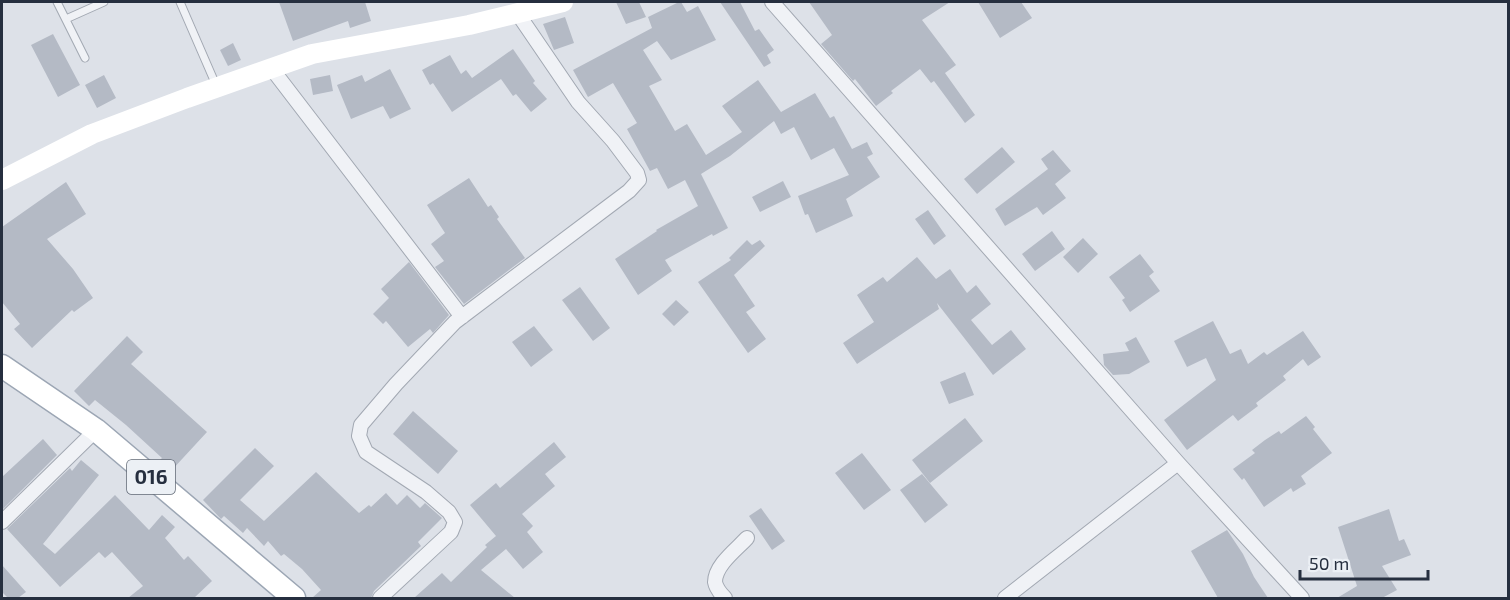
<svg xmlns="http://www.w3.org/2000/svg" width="1510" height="600" font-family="'Exo 2',sans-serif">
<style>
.building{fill:#b4bac5}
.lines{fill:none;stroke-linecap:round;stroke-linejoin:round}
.lane-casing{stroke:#a2a8b2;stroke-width:9}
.street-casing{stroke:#a2a8b2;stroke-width:16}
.primary-casing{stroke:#9ca6b4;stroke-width:25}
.lane{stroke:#f0f2f6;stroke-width:7}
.street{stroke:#f0f2f6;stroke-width:14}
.secondary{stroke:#fff;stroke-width:20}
.primary{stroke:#fff;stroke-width:22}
.labels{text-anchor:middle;stroke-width:4.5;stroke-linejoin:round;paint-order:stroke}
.shield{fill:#ecf0f5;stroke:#616976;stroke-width:1.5}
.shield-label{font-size:20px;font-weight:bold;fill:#262f3f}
</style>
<rect width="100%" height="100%" fill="#dde1e8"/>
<path class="building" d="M 279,2 L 365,2 L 371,21 L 350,28 L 348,21 L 293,41 Z
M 616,2 L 639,2 L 646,17 L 626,24 Z
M 679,2 L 681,2 L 687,12 L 698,6 L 716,40 L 671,60 L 657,41 L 643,50 L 662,80 L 649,86 L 675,131 L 687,124 L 706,155 L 742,132 L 722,106 L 758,80 L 781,112 L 815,93 L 830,118 L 834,116 L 852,149 L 867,142 L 873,154 L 867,157 L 880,177 L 846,199 L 853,216 L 816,233 L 808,214 L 805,215 L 798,196 L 849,175 L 834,148 L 811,160 L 794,127 L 781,134 L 774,121 L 730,156 L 701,174 L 728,228 L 713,236 L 712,234 L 665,260 L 672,271 L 638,295 L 615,259 L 657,231 L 656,230 L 698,206 L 685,180 L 668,189 L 657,168 L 650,171 L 627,129 L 637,123 L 613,83 L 588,97 L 573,70 L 652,28 L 648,17 Z
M 720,2 L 740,2 L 755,31 L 759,29 L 774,50 L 767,55 L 771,63 L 764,67 Z
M 809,2 L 950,2 L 922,20 L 956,65 L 945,73 L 975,115 L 965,123 L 934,81 L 931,83 L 920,69 L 891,91 L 893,93 L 876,106 L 855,79 L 853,81 L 821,44 L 832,35 Z
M 978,2 L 1021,2 L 1032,18 L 1000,38 Z
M 565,17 L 574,43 L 554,50 L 543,24 Z
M 53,34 L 80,85 L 58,97 L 31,45 Z
M 233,43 L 241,60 L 228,66 L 220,50 Z
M 513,49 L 535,81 L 533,83 L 547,99 L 531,112 L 516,94 L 513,96 L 501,79 L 452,112 L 433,83 L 430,85 L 422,70 L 450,55 L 461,74 L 466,70 L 472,78 Z
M 390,69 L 411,109 L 390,119 L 383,106 L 351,119 L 337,85 L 362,75 L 365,82 Z
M 104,75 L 116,98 L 97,108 L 85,85 Z
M 330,75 L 333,91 L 313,95 L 310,79 Z
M 1002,147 L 1015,162 L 977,194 L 964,179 Z
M 1053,150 L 1071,171 L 1055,184 L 1066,198 L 1043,215 L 1037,207 L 1005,226 L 995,209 L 1048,169 L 1041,159 Z
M 469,178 L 488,207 L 491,205 L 499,217 L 497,219 L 525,258 L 464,304 L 435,267 L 444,261 L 431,244 L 445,233 L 427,205 Z
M 783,181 L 791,197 L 760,212 L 752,197 Z
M 66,182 L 86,214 L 47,239 L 73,269 L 93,298 L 74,312 L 72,310 L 32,348 L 14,329 L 20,324 L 2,302 L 2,227 Z
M 928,210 L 946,236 L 934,245 L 915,219 Z
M 1052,231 L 1065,249 L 1035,271 L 1022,254 Z
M 1083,238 L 1098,254 L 1078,273 L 1063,257 Z
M 747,240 L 752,245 L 760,240 L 765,246 L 734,275 L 755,306 L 746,312 L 766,339 L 748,353 L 698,282 L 731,260 L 729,258 Z
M 1140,254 L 1154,272 L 1149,276 L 1160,291 L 1130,312 L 1122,300 L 1125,298 L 1109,277 Z
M 917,257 L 936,279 L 950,269 L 967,293 L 976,285 L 991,304 L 971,320 L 992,345 L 1011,330 L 1026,349 L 993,375 L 937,303 L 939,309 L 857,364 L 843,343 L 874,322 L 857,295 L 883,277 L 887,282 Z
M 409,262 L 449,315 L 433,333 L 430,329 L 408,347 L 386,321 L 383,324 L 373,314 L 389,298 L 381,289 Z
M 580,287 L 610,328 L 593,341 L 562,300 Z
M 676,300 L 689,312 L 674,326 L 662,314 Z
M 1213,321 L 1230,354 L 1241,349 L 1248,364 L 1264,352 L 1267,355 L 1303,331 L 1321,357 L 1308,366 L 1303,359 L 1283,376 L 1286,380 L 1256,403 L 1258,406 L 1238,421 L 1233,415 L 1187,450 L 1164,420 L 1216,380 L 1206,358 L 1187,367 L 1174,341 Z
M 534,326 L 553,350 L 531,367 L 512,342 Z
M 127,336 L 143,352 L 131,364 L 207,432 L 171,471 L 160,460 L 162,458 L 126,425 L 95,400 L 89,406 L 74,391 Z
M 1136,337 L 1150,362 L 1129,374 L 1113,375 L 1104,365 L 1103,354 L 1129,351 L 1125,343 Z
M 965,372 L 974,395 L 949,404 L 940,382 Z
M 413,411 L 458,451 L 438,474 L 393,434 Z
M 1306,416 L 1315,427 L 1313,429 L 1332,453 L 1301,476 L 1306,484 L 1293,492 L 1291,488 L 1264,507 L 1244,478 L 1242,480 L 1233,469 L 1255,453 L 1252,450 L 1265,440 L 1279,431 L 1281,434 Z
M 965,418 L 983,441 L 930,483 L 912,460 Z
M 43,439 L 57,455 L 2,510 L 2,477 Z
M 554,442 L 566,457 L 545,474 L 555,486 L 522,514 L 533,526 L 527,532 L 543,552 L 523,569 L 506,549 L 481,570 L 515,598 L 414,598 L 442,573 L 451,582 L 487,547 L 485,545 L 496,536 L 470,505 L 496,483 L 500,488 Z
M 255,448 L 274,466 L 240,500 L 264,521 L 316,472 L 359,513 L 369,505 L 371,507 L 386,493 L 397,505 L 407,495 L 420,508 L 425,503 L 442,518 L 418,542 L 421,546 L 374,591 L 371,598 L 312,598 L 321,590 L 302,569 L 284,554 L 281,556 L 268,541 L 264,546 L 247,528 L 243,533 L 224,516 L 221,519 L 203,500 Z
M 862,453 L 891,490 L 864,510 L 835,473 Z
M 81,460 L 99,475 L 43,544 L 55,554 L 115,495 L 149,530 L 162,515 L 175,527 L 165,538 L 184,560 L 188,556 L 212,581 L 194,598 L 128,598 L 143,586 L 112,552 L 105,558 L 99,552 L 60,587 L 7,529 L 70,468 L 72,471 Z
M 922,474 L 948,505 L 925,523 L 900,490 Z
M 761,508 L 785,541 L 772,550 L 749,516 Z
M 1389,509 L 1399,541 L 1404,539 L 1411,555 L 1382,566 L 1397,590 L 1382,598 L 1337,598 L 1357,586 L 1338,527 Z
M 1227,530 L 1243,554 L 1254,577 L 1268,598 L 1218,598 L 1191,551 Z
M 2,565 L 26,592 L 18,598 L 8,598 L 2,592 Z"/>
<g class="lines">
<defs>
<path id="lane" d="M 57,2 L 85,58
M 180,2 L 216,85
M 66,19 L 104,2"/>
<path id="street" d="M 772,2 L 1178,463 L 1302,598
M 272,69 L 462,317
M 2,522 L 96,430
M 380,598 L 451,532 L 455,522 L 449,512 L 426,492 L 366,452 L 359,436 L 361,425 L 396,384 L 455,322 L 629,191 L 639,180 L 637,173 L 613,141 L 578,102 L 518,14
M 725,598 C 721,594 716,588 715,582 C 715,565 737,549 747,538
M 1005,598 L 1178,463"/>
<path id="primary" d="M 2,366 L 96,430 L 294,598"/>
</defs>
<use href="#lane" class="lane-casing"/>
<use href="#street" class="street-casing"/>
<use href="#primary" class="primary-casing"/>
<use href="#lane" class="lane"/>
<use href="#street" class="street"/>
<path class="secondary" d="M 2,180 L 92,134 L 187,98 L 312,54 L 469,25 L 563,2"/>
<use href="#primary" class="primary"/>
</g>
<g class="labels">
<rect class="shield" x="127" y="460" width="48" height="34" rx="4.5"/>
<g class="shield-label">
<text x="151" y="484">016</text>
</g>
</g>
<rect width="1510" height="600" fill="none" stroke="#262f3f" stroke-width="6"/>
<path d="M1300 570v9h128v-9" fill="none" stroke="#262f3f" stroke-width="3"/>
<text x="1309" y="570" font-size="18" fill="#262f3f" stroke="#ecf0f5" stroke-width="4.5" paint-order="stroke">50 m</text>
</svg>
